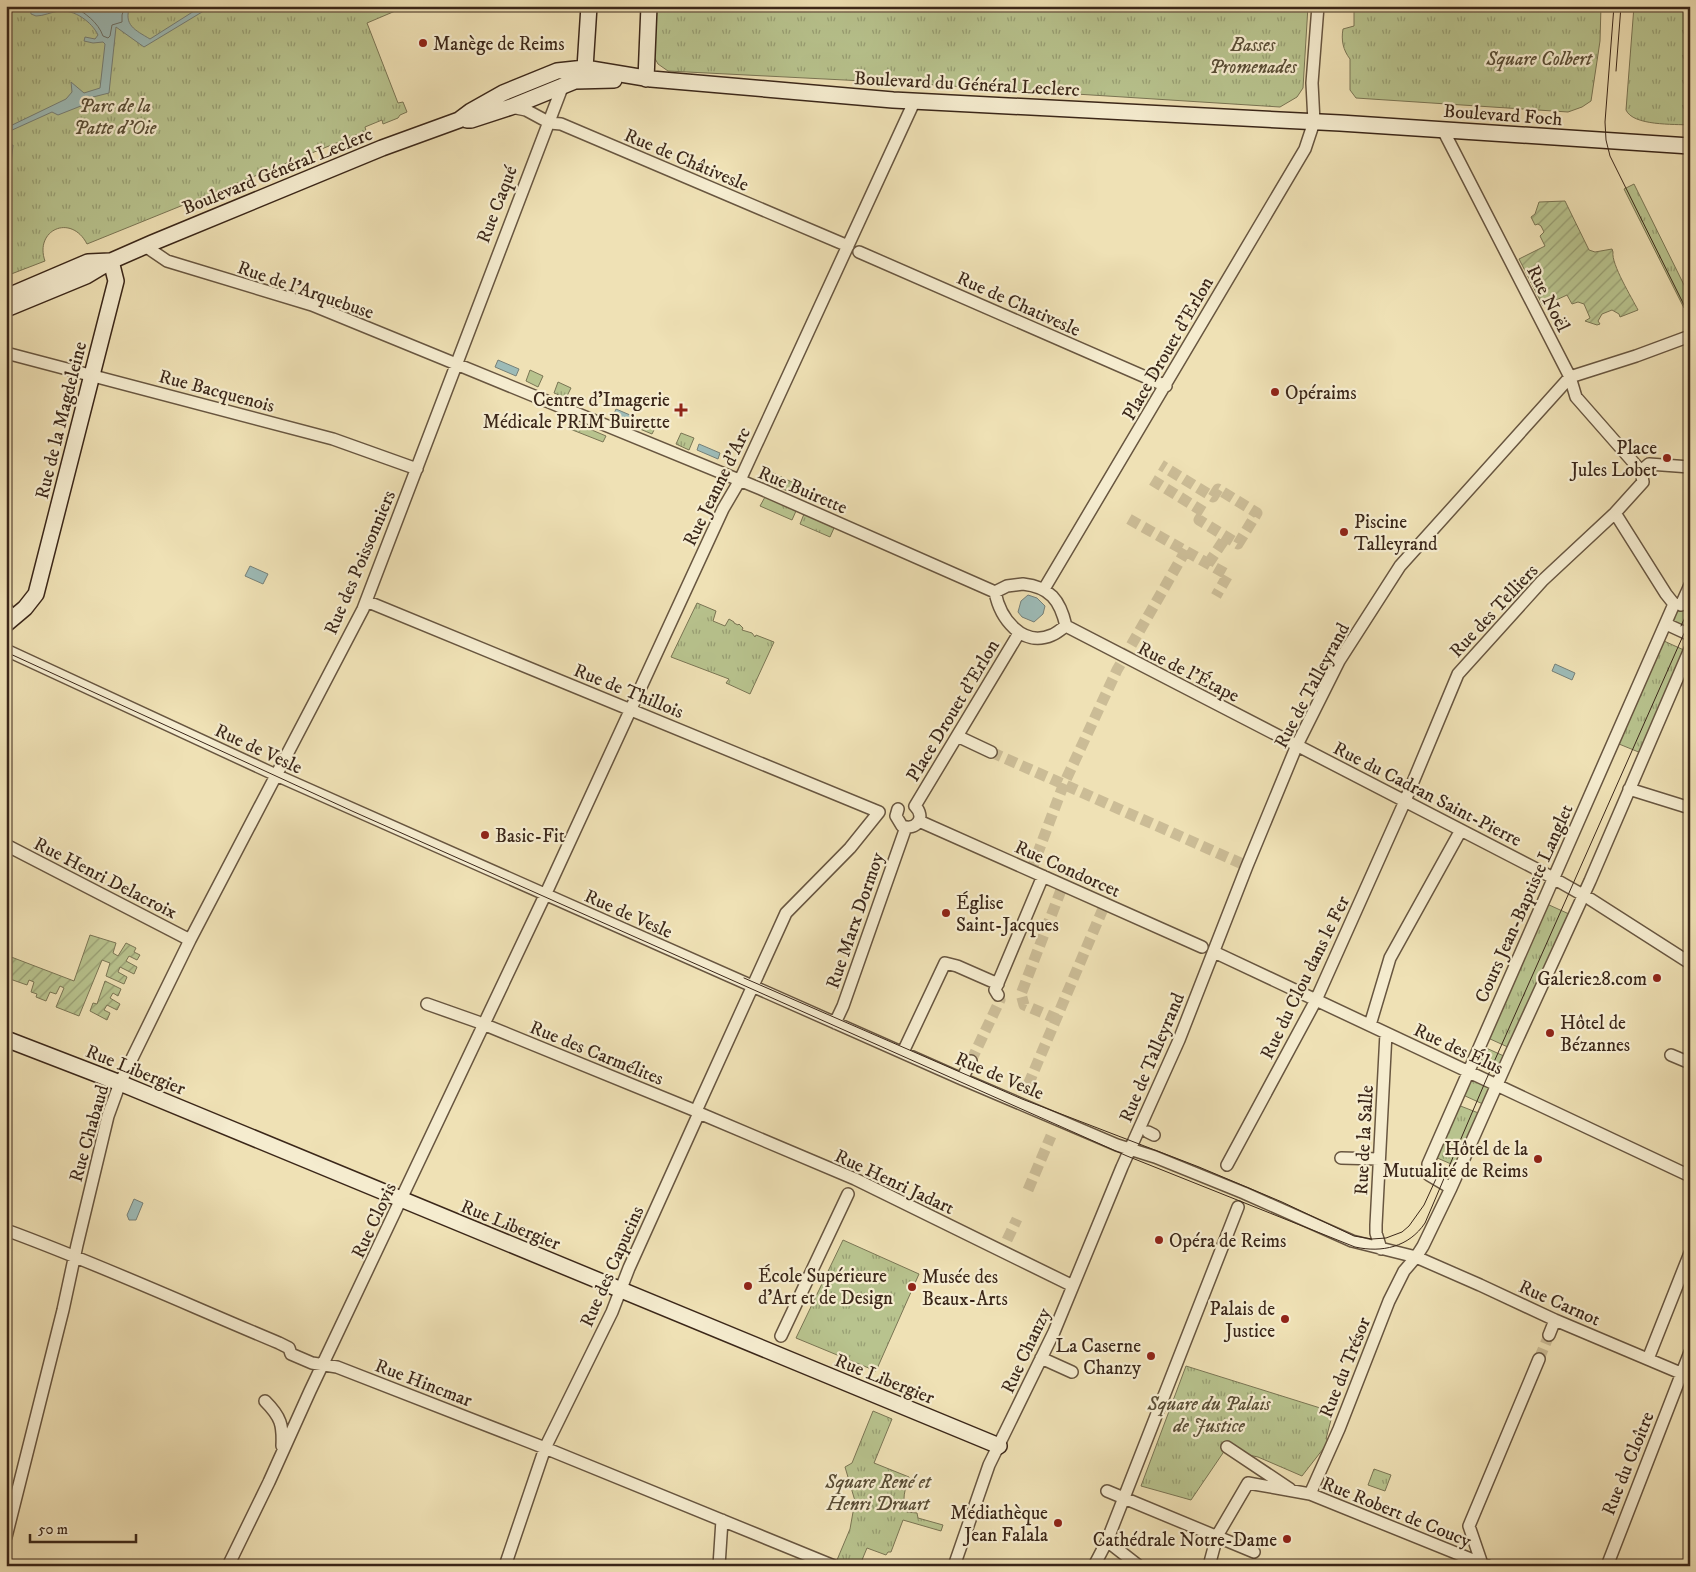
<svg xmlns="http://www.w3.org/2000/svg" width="1696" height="1572" font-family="'IM FELL DW Pica',serif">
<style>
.grass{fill:url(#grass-tufts);stroke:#7a7554}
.garden{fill:url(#garden-furrows);stroke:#7a7554}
.water{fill:#9dbbb7;stroke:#768078}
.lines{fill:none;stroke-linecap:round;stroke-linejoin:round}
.shore{stroke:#6c7168;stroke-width:1}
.street-tunnel{stroke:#cbbc96;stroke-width:11;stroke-dasharray:11 5.5;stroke-linecap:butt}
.street-casing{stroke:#685640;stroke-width:14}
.secondary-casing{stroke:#3b2719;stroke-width:18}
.street{stroke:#f5eccf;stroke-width:11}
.secondary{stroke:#f5eccf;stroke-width:15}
.tram{stroke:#3b2719;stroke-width:1}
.poi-dot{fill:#8f2418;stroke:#f5eccf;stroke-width:2}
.labels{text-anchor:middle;stroke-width:4.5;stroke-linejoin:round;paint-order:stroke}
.poi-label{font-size:19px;fill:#3b2719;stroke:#f5eccf;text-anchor:start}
.park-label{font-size:19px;font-style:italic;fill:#5a4e36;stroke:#f5eccf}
.street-label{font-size:19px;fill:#3b2719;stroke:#f5eccf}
</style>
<defs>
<pattern id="grass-tufts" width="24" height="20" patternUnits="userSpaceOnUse" patternTransform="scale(1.25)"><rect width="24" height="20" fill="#b8c38e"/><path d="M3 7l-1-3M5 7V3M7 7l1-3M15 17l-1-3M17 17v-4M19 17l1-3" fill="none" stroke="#979e73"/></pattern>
<pattern id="garden-furrows" width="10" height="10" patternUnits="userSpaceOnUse" patternTransform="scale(1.25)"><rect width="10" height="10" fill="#b8c38e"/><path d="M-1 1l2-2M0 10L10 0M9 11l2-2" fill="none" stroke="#979e73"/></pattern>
</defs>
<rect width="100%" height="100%" fill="#efe1b5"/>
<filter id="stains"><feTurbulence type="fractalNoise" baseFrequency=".004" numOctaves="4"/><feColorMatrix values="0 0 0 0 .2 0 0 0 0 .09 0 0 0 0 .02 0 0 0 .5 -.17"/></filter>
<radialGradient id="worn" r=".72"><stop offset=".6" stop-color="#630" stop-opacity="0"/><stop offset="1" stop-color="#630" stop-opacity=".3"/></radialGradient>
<path class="grass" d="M 6,6 L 407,6 L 367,23 L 398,103 L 403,102 L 407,112 L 400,115 L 398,118 L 383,124 L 382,120 L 365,127 L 366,131 L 87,244 C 71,213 34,230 45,261 L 6,276 Z
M 655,6 L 1308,6 L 1303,88 L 1297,97 L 1280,107 L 903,83 L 668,71 L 658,64 L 653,55 Z
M 1354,6 L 1601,6 L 1600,41 L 1591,101 L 1582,107 L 1568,112 L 1356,98 L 1350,90 L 1350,59 C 1343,50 1341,40 1343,29 L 1354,26 Z
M 1634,6 L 1690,6 L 1690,125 C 1674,124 1633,126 1626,110 Z
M 1634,184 L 1690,297 L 1690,305 L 1684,308 L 1624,189 Z
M 530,370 L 543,376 L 538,387 L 526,381 Z
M 558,382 L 571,388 L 566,398 L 554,393 Z
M 645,418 L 657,424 L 652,434 L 640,429 Z
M 573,422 L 606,436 L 603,442 L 570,429 Z
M 681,433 L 694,438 L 689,450 L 676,444 Z
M 771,472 L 794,483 L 790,492 L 766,482 Z
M 765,497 L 796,511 L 792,520 L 760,506 Z
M 804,514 L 834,528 L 830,537 L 800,524 Z
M 697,603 L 716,611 L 713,621 L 725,626 L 729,619 L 734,622 L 734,623 L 738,625 L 739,624 L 743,628 L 742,630 L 752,633 L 755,637 L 756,635 L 774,642 L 750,694 L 726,683 L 729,679 L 671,657 Z
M 1678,608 L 1690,613 L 1690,628 L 1673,621 Z
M 1664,641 L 1686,651 L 1641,753 L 1619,744 Z
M 1547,904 L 1569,914 L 1510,1048 L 1488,1038 Z
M 1484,1047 L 1506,1057 L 1501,1070 L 1478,1060 Z
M 1471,1079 L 1493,1088 L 1485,1105 L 1463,1095 Z
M 1458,1105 L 1481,1114 L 1458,1167 L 1435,1157 Z
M 843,1240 L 919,1274 L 876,1371 L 796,1338 Z
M 1186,1366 L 1333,1412 L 1326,1439 L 1330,1440 L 1302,1476 L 1258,1457 L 1225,1450 L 1191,1500 L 1141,1486 Z
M 873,1411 L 892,1419 L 874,1463 L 909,1477 C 905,1490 901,1500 907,1512 L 917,1513 L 918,1518 L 943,1525 L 941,1531 L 903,1520 L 891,1552 L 888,1552 L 886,1555 L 867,1548 L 862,1560 L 864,1561 L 862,1566 L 852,1566 L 837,1560 L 850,1529 L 855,1501 L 845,1467 L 852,1463 Z
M 1374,1469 L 1391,1475 L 1385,1491 L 1368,1485 Z"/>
<path class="garden" d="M 1565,201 L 1589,250 L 1595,252 L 1612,249 L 1613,252 C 1611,264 1632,298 1638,310 L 1620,317 L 1619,314 L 1612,310 L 1602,314 L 1598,321 L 1600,324 L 1597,325 L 1585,321 L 1590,318 L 1584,304 L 1578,302 L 1572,304 L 1567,295 L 1543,306 L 1519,259 L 1545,246 L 1540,236 L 1544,232 L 1541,226 L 1538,224 L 1535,225 L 1531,217 L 1535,214 L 1539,202 Z
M 90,935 L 116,943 L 113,953 L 118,956 L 126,943 L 136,948 L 134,952 L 140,955 L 137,960 L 129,956 L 126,961 L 137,967 L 134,974 L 120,967 L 118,972 L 127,977 L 124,984 L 106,976 L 110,963 L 102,960 L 79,1016 L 56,1007 L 64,988 L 60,986 L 56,994 L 50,992 L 46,1001 L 36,997 L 37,994 L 31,992 L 34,982 L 29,980 L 27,985 L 10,979 L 9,982 L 6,981 L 6,955 L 74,981 Z
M 105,981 L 121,989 L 118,996 L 113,993 L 110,998 L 120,1004 L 117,1010 L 107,1005 L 104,1010 L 110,1013 L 107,1020 L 90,1011 L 93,1003 L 97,1004 Z"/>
<path class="water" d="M 30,6 L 130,6 C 123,25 135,30 150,39 L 202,6 L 212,6 L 144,47 L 116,27 L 109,93 L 93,97 L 91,102 L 58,115 L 52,112 L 10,131 L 8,145 L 13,145 L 6,211 L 6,128 L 66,99 L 72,92 L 71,82 L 84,93 L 100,88 L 105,44 L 103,42 L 93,43 L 84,41 L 85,37 L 95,39 L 98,35 C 92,22 74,9 59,11 C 51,12 44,16 36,16 L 31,14 Z
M 498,360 L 519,369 L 516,376 L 495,367 Z
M 616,409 L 637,418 L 634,425 L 613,416 Z
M 699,444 L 720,453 L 718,459 L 697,450 Z
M 250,566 L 268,574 L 263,584 L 245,576 Z
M 1028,595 L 1037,598 L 1045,606 L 1043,614 L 1034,622 L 1022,617 L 1018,612 L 1021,601 Z
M 1555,664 L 1575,673 L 1572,680 L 1552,671 Z
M 134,1199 L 143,1203 L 136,1220 L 129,1220 L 127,1215 Z"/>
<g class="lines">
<path class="shore" d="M 73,6 C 85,13 98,22 103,36 L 108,38 L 110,36 L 112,25 L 122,22 L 122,15 L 125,6"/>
<path class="street-tunnel" d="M 1152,480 L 1204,512 L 1199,520 L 1238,544 L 1257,513 L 1218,489 L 1213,497 L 1161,465
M 1129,519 L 1228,575 L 1216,596
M 1208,564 L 1226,537
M 991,752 L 1247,866
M 1031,871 L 1063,786 L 1117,670 L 1186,550
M 1057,1019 L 1024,1005 L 1021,994 L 1063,885
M 971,1061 L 1000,1000 L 998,995
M 1028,1085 L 1105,904
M 1028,1190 L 1051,1136
M 1007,1240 L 1017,1219
M 1539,1359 L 1549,1335"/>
<defs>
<path id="street" d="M 511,107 L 526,110 L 550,123 L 561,124 L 848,246
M 145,246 L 167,261 L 312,305 L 444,359 L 761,489 L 995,592
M 859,252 L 1166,386
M 6,353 L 333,439 L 417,469
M 1641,471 L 1649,464 L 1690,467
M 1615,513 L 1666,594 L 1674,604
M 1023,584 C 1050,587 1060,600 1066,626 C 1061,629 1057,633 1052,635 C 1022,648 1000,618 995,592 L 1007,586 Z
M 1044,589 L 1305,149 L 1314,122 L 1312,83 L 1318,6
M 366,601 L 879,812
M 1681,605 L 1690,585
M 6,607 L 13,619
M 1666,624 L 1690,635
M 1066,626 L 1544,873 L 1590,899 L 1690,963
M 6,650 L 276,775 L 962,1079 L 1117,1145 L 1155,1157 L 1244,1193 L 1352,1241 L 1416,1257 L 1480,1285 L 1555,1320 L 1690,1377
M 957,736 L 991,752
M 1629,789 L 1690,808
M 898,809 L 896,816 L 902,826 C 917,831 926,817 915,806 L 1019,633
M 919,821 L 1202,947
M 6,845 L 190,940
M 1214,952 L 1690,1176
M 998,995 L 995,990 L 1043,876
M 427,1004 L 478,1022 L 696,1111
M 835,1023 L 843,1006 L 906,827
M 1370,1025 L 1390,958 L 1461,830
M 903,1052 L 945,963 L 957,966 L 998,984
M 1671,1055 L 1690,1063
M 962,1079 L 971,1061
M 699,1113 L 855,1179 L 1073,1286
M 1148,1132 L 1154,1135
M 1341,1158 L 1379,1159
M 1227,1165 L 1316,1000 L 1405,801 L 1458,674 L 1542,581 L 1615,513 L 1643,482 L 1641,471 L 1576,397 L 1570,377 L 1443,130
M 1451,1188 L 1429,1175 L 1428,1164 L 1674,604
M 6,1230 C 99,1264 188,1305 279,1343 L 289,1348 L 291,1354 L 312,1363 L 337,1367 L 545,1448 L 834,1566
M 1381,1249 L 1376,1233 L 1376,1225 L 1386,1033
M 1549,1335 L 1555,1320
M 781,1336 L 848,1194
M 1041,1358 L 1072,1372
M 1648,1359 L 1690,1253
M 265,1401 C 281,1417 283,1425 282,1446
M 1227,1447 L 1290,1489
M 1107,1491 L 1254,1552
M 1310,1494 L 1339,1429 L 1389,1301 L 1404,1271 L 1416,1257 L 1423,1246 L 1451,1188 L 1511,1053 L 1590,881 L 1690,649
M 6,1537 L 63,1310 L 77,1245 L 108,1116 L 120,1083 L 190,940 L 363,609 L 563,85
M 1482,1564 L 1469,1526 L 1539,1359
M 228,1566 L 269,1482 L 310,1391 L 547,891 L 723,509 L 740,480 L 915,100
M 505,1566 L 545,1448 L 612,1312 L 629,1268 L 699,1113 L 696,1111 L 786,913 L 850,848 L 879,812
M 719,1566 L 722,1520
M 954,1566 L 989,1465 L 1054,1332 L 1122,1167 L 1179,1040 L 1247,866 L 1297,745 L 1339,661 L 1400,566 L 1570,377 L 1636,356 L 1690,336
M 1094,1566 L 1107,1541
M 1139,1566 L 1107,1541 L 1238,1207
M 1209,1566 L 1217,1536 L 1248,1483 L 1310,1494 L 1488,1566
M 1607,1566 L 1690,1352"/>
<path id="secondary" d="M 585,68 L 589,6
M 646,79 L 649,6
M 467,120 L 471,120 L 511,107 L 575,81 L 614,80
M 6,297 L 88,262 L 110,261
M 6,309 L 86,276 L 111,261 L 152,243 L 382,148 L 459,120 L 471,111 L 503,93 L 557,71 L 585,68 L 651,79 L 893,100 L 1340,123 L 1690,146
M 6,624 L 25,608 L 36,594 L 116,281 L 111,261
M 6,1039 L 120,1083 L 999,1446"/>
</defs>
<use href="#street" class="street-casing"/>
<use href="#secondary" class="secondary-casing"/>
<use href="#street" class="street"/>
<use href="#secondary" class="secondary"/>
<path class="tram" d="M 1614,6 L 1605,122 L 1606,140 L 1610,156 L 1690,317
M 1616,71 L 1621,6
M 1681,626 L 1690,606
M 6,652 L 352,811 L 1127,1156 L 1355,1247 C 1382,1253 1409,1247 1425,1223 L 1486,1080 L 1690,620
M 744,978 L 1022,1099 L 1199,1167 L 1282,1202 L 1354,1236 L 1372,1239 L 1386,1238 L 1402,1232 L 1409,1226 L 1424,1205 L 1441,1168"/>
</g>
<g class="poi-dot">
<circle cx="423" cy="43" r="5"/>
<circle cx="1275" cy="392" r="5"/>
<path d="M678.5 402.5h5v5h5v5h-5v5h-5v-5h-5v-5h5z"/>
<circle cx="1667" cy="458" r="5"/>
<circle cx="1344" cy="532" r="5"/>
<circle cx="485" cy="835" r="5"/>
<circle cx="946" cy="913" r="5"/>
<circle cx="1657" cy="978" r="5"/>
<circle cx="1550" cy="1033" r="5"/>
<circle cx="1538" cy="1159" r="5"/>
<circle cx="1159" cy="1240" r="5"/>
<circle cx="748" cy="1286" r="5"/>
<circle cx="912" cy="1287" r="5"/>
<circle cx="1285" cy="1319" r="5"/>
<circle cx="1151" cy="1356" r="5"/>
<circle cx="1058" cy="1523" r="5"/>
<circle cx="1287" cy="1539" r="5"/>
</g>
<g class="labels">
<g class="poi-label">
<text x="433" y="50">Manège de Reims</text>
<text x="1285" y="399">Opéraims</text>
<text x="670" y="406" text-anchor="end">Centre d'Imagerie<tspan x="670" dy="22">Médicale PRIM Buirette</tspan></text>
<text x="1657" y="454" text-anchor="end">Place<tspan x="1657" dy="22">Jules Lobet</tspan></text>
<text x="1354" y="528">Piscine<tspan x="1354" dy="22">Talleyrand</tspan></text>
<text x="495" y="842">Basic-Fit</text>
<text x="956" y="909">Église<tspan x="956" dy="22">Saint-Jacques</tspan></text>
<text x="1647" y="985" text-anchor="end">Galerie28.com</text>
<text x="1560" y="1029">Hôtel de<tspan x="1560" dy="22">Bézannes</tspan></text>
<text x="1528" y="1155" text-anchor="end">Hôtel de la<tspan x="1528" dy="22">Mutualité de Reims</tspan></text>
<text x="1169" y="1247">Opéra de Reims</text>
<text x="758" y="1282">École Supérieure<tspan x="758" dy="22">d'Art et de Design</tspan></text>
<text x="922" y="1283">Musée des<tspan x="922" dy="22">Beaux-Arts</tspan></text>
<text x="1275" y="1315" text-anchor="end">Palais de<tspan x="1275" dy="22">Justice</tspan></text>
<text x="1141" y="1352" text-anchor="end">La Caserne<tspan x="1141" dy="22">Chanzy</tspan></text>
<text x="1048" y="1519" text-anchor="end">Médiathèque<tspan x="1048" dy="22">Jean Falala</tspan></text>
<text x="1277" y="1546" text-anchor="end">Cathédrale Notre-Dame</text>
</g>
<g class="park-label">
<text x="1253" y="51">Basses<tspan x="1253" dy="22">Promenades</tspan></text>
<text x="1539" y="65">Square Colbert</text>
<text x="115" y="112">Parc de la<tspan x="115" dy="22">Patte d'Oie</tspan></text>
<text x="1209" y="1410">Square du Palais<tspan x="1209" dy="22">de Justice</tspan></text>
<text x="878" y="1488">Square René et<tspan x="878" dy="22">Henri Druart</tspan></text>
</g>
<g class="street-label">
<text transform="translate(967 83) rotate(3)" y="7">Boulevard du Général Leclerc</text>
<text transform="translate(1503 114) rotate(4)" y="7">Boulevard Foch</text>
<text transform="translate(687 159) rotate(23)" y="7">Rue de Châtivesle</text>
<text transform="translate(277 170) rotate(-22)" y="7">Boulevard Général Leclerc</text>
<text transform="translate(496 204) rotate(-69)" y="7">Rue Caqué</text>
<text transform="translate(306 289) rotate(19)" y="7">Rue de l'Arquebuse</text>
<text transform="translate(1549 298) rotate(63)" y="7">Rue Noël</text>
<text transform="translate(1019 303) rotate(24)" y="7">Rue de Chativesle</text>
<text transform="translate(1167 348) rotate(-60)" y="7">Place Drouet d'Erlon</text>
<text transform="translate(217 390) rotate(15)" y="7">Rue Bacquenois</text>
<text transform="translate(60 420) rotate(-76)" y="7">Rue de la Magdeleine</text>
<text transform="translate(716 486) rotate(-64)" y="7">Rue Jeanne d'Arc</text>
<text transform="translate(803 489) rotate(23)" y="7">Rue Buirette</text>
<text transform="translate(359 562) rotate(-67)" y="7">Rue des Poissonniers</text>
<text transform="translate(1493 610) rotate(-47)" y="7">Rue des Telliers</text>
<text transform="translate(1189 671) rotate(27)" y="7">Rue de l'Étape</text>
<text transform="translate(1311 685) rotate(-62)" y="7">Rue de Talleyrand</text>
<text transform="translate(629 690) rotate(22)" y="7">Rue de Thillois</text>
<text transform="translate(952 710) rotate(-59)" y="7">Place Drouet d'Erlon</text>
<text transform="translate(259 748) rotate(25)" y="7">Rue de Vesle</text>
<text transform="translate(1428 793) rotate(27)" y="7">Rue du Cadran Saint-Pierre</text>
<text transform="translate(1068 868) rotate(24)" y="7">Rue Condorcet</text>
<text transform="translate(106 877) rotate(27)" y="7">Rue Henri Delacroix</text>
<text transform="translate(1523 903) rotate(-66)" y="7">Cours Jean-Baptiste Langlet</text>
<text transform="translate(629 913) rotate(24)" y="7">Rue de Vesle</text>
<text transform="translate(854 920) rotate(-71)" y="7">Rue Marx Dormoy</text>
<text transform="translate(1304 977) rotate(-64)" y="7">Rue du Clou dans le Fer</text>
<text transform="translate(1459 1048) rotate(25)" y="7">Rue des Élus</text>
<text transform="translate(597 1052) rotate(22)" y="7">Rue des Carmélites</text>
<text transform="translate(1151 1057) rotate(-67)" y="7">Rue de Talleyrand</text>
<text transform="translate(136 1069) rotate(22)" y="7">Rue Libergier</text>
<text transform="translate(1000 1075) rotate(23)" y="7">Rue de Vesle</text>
<text transform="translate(88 1133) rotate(-74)" y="7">Rue Chabaud</text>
<text transform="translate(1363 1140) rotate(-87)" y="7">Rue de la Salle</text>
<text transform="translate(895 1181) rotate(25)" y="7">Rue Henri Jadart</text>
<text transform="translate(373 1220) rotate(-65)" y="7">Rue Clovis</text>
<text transform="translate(511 1224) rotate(22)" y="7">Rue Libergier</text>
<text transform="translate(611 1266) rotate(-66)" y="7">Rue des Capucins</text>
<text transform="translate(1560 1302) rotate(24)" y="7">Rue Carnot</text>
<text transform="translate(1025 1350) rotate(-65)" y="7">Rue Chanzy</text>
<text transform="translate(1344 1367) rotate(-68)" y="7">Rue du Trésor</text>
<text transform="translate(885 1378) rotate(22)" y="7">Rue Libergier</text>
<text transform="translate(424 1382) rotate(21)" y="7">Rue Hincmar</text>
<text transform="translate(1627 1463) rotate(-68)" y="7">Rue du Cloître</text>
<text transform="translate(1397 1511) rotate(22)" y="7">Rue Robert de Coucy</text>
</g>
</g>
<rect width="1696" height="1572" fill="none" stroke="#efe1b5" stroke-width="25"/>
<rect x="8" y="8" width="1681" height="1557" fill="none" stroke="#3b2719" stroke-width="2.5"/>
<rect x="12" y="12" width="1671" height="1547" fill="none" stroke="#3b2719"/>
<path d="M30 1534v8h106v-8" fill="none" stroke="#3b2719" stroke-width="2.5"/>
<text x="38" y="1534" font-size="15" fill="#3b2719" stroke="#f5eccf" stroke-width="4" paint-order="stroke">50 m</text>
<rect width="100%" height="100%" filter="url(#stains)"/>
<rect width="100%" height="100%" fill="url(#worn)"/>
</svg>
